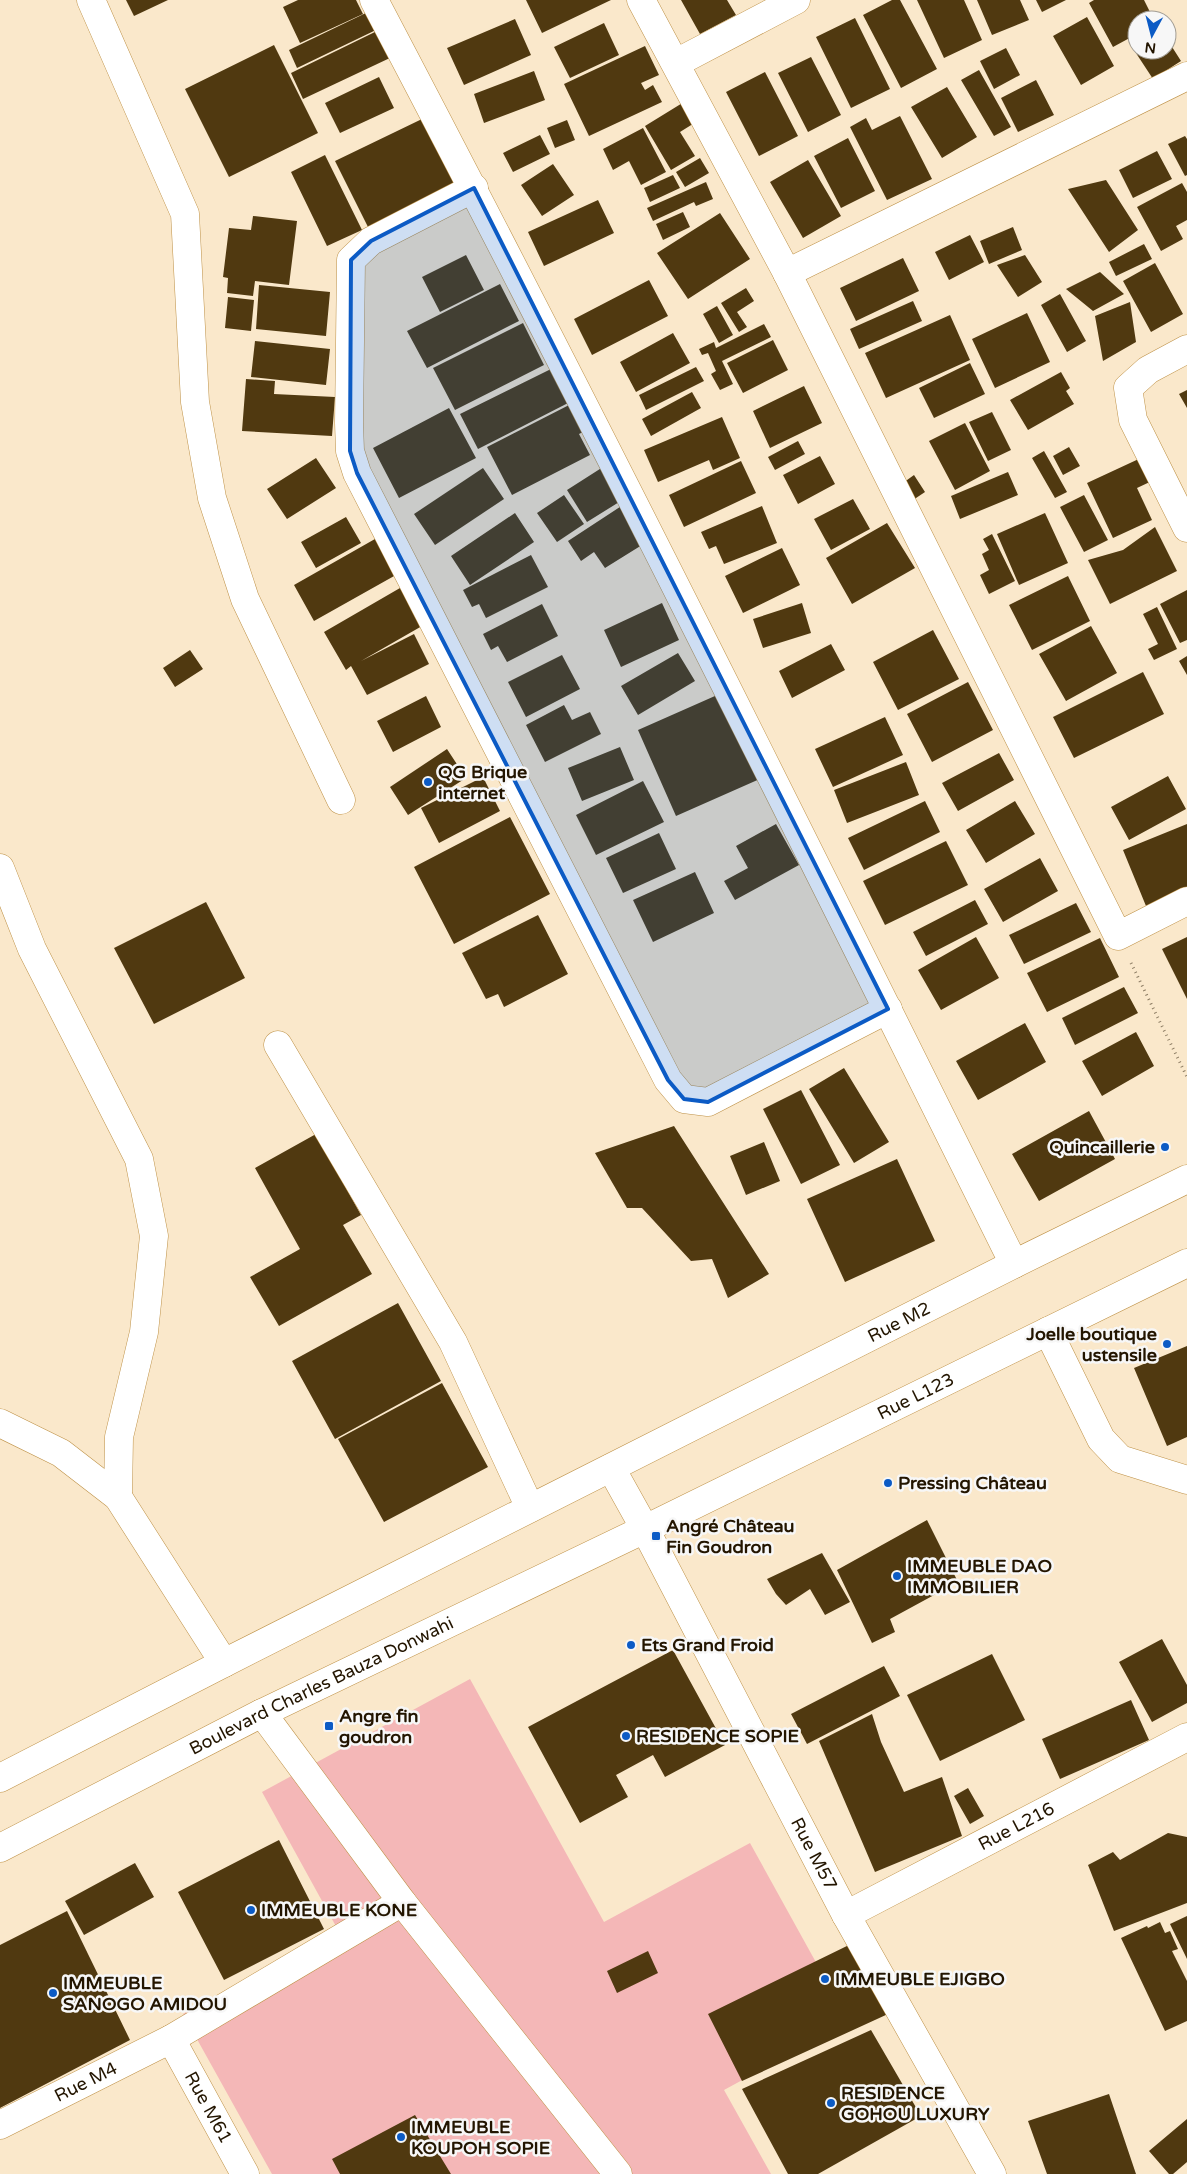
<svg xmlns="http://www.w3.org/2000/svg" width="1187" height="2174" font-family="'Varela Round',sans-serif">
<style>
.green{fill:#f4b7b7}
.building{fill:#503910}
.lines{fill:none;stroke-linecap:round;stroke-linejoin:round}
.minor-casing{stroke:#be9146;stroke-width:29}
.major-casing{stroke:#be9146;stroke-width:29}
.path{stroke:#8e7e65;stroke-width:3;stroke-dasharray:1 4;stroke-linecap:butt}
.minor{stroke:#fff;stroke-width:28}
.major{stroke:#fff;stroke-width:28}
.marked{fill:#0c5bc5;fill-opacity:0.2;stroke:#0c5bc5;stroke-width:4;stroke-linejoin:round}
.poi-dot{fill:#0c5bc5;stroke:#f7f7f7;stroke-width:2}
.labels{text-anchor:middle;stroke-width:5;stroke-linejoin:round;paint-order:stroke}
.poi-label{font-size:18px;font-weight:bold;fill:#231500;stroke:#f7f7f7;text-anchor:start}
.street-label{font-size:18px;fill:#231500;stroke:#f7f7f7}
</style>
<rect width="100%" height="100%" fill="#fae8cb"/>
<path class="green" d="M 470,1679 L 604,1922 L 750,1843 L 849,2022 L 724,2090 L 771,2174 L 272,2174 L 183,2014 L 338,1930 L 262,1792 Z"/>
<path class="building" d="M 126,0 L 168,0 L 134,16 Z
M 298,0 L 356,0 L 363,14 L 300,43 L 283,7 Z
M 526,0 L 611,0 L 542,33 Z
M 681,0 L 727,0 L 736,15 L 700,34 Z
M 892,0 L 900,0 L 937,69 L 901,88 L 863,15 Z
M 917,0 L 964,0 L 982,40 L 944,58 Z
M 977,0 L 1020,0 L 1029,20 L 992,35 Z
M 1036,0 L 1066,0 L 1042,12 Z
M 1094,0 L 1144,0 L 1154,20 L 1137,20 L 1137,34 L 1113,47 L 1089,3 Z
M 370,11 L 378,29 L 297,68 L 289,50 Z
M 1087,17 L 1114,66 L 1081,85 L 1053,36 Z
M 855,18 L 890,89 L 851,108 L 816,37 Z
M 515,19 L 531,55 L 464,85 L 447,48 Z
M 604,23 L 619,55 L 570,78 L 554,47 Z
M 379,30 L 392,57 L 303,99 L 291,73 Z
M 1167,39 L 1181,61 L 1153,79 L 1132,47 L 1137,43 L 1137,50 L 1167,50 Z
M 274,45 L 318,133 L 229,177 L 185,89 Z
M 645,46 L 659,75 L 641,83 L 645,90 L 653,85 L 662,102 L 589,136 L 564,84 Z
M 1006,48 L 1020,75 L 994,89 L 980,61 Z
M 811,57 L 841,115 L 808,132 L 778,73 Z
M 979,70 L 1011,127 L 994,136 L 961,80 Z
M 534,71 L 545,100 L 484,123 L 474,94 Z
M 765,72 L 798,136 L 759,156 L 726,92 Z
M 379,77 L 394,108 L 340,133 L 325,103 Z
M 1036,80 L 1054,115 L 1018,132 L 1001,98 Z
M 947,87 L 977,137 L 942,158 L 911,107 Z
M 684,102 L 696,122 L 680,132 L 695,156 L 671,170 L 645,126 Z
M 900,116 L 932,179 L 887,200 L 850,127 L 866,118 L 872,130 Z
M 422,119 L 455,185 L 368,227 L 335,161 Z
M 567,120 L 575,140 L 555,148 L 547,128 Z
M 643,128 L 666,172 L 641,185 L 629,161 L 613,170 L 603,149 Z
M 540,135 L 550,154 L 513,172 L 503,153 Z
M 1185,136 L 1187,139 L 1187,175 L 1185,176 L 1168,144 Z
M 848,138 L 875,191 L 841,208 L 814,156 Z
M 1157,151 L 1172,179 L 1133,198 L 1119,170 Z
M 325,155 L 362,230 L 327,246 L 291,172 Z
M 700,158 L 709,173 L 685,187 L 676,172 Z
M 808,160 L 841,216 L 803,238 L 770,182 Z
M 553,164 L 574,195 L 542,216 L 521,185 Z
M 673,175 L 680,188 L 650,202 L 644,188 Z
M 1106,180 L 1138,230 L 1109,252 L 1068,189 Z
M 706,182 L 713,199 L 696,206 L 694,202 L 653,221 L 647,208 Z
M 1182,183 L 1187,192 L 1187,220 L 1176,226 L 1183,239 L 1161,251 L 1137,207 Z
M 598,200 L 614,233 L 544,266 L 528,232 Z
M 683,212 L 690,227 L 663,240 L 656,224 Z
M 720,213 L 750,259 L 688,299 L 657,253 Z
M 253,216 L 297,221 L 289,285 L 255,281 L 253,296 L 227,293 L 228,278 L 223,277 L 229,228 L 251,230 Z
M 1013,227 L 1022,250 L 989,264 L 980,241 Z
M 970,235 L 984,262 L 949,280 L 935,252 Z
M 1144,244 L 1152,259 L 1116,276 L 1109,262 Z
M 466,255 L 484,290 L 440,312 L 422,277 Z
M 1025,255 L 1042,282 L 1018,297 L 997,265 Z
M 903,258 L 919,291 L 856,321 L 840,288 Z
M 1155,263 L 1183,314 L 1151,332 L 1123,281 Z
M 1100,272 L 1124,294 L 1093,311 L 1066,289 Z
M 649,280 L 668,316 L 592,355 L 574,319 Z
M 500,284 L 519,321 L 427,368 L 407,331 Z
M 259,285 L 330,292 L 326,336 L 256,329 Z
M 746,288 L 754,301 L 737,312 L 747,327 L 739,332 L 721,303 Z
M 1060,294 L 1086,341 L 1067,352 L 1041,305 Z
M 228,297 L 254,300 L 251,331 L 225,328 Z
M 913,301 L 922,321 L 859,349 L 850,329 Z
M 1130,302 L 1136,342 L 1103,361 L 1095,316 Z
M 717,306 L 733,335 L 719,343 L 703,314 Z
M 1027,313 L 1050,362 L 995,388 L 972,339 Z
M 950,315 L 970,360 L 886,398 L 865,353 Z
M 523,323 L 544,365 L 455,410 L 433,368 Z
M 764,324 L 771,337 L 722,361 L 733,384 L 720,390 L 711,374 L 716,371 L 708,353 L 702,355 L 699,349 L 714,342 L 716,348 Z
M 673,333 L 690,363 L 636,392 L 620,362 Z
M 773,340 L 788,370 L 743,393 L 727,363 Z
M 255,341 L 330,349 L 326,385 L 251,377 Z
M 970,363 L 985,394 L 934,418 L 919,388 Z
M 696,367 L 704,381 L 646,410 L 639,395 Z
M 553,368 L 570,402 L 478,449 L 460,414 Z
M 1061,372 L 1070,388 L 1066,391 L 1074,404 L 1028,430 L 1010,400 Z
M 246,379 L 275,381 L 274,394 L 335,397 L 332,436 L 242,431 Z
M 804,386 L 822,423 L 770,448 L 753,411 Z
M 1187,390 L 1187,408 L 1179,394 Z
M 692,392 L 701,408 L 651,436 L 642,419 Z
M 573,403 L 587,430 L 579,434 L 590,455 L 512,495 L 487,447 Z
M 449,408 L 476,458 L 399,498 L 373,448 Z
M 992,412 L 1011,450 L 988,461 L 969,422 Z
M 722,417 L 740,458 L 713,470 L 709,460 L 658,482 L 644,450 Z
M 965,423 L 990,471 L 955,490 L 929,441 Z
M 798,441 L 805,454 L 775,470 L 768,457 Z
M 1069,447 L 1080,466 L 1063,475 L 1053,456 Z
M 1044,451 L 1067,492 L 1055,498 L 1032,458 Z
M 820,456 L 835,484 L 798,504 L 783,475 Z
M 1143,457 L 1154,480 L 1137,488 L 1152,520 L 1113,538 L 1087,483 Z
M 316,458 L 336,488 L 287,519 L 267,489 Z
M 741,461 L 756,493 L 684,527 L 669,495 Z
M 603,467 L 624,499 L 587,522 L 567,490 Z
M 483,468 L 504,499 L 435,545 L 414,514 Z
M 1008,472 L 1018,495 L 960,519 L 951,496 Z
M 914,475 L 925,492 L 907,504 L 896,488 Z
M 564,495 L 584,524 L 557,542 L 537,513 Z
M 1084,495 L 1108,540 L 1084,552 L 1060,507 Z
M 853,499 L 870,529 L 831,550 L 814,519 Z
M 626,503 L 650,540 L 605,568 L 594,552 L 581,561 L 568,541 Z
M 762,506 L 777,543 L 724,564 L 716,546 L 709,549 L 701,532 Z
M 515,513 L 534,542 L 470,585 L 451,556 Z
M 1045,513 L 1068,563 L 1019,585 L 997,534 Z
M 346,517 L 361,543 L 316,568 L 301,542 Z
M 887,523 L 915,568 L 852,604 L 826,558 Z
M 1155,527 L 1177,571 L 1110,604 L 1088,560 L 1123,550 Z
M 992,534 L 1015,581 L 989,594 L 980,575 L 989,570 L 982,554 L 989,550 L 983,539 Z
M 382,535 L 403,571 L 314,621 L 294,585 Z
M 782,548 L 800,585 L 743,613 L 725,576 Z
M 531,555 L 548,587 L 486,618 L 479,604 L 472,607 L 463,590 Z
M 1068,576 L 1090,621 L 1032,650 L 1009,605 Z
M 400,588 L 422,626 L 361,661 L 414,634 L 429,664 L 367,695 L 351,666 L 346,670 L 324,632 Z
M 1187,590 L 1187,640 L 1180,643 L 1160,604 Z
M 662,603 L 679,640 L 621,667 L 604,630 Z
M 802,603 L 811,633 L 763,648 L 753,619 Z
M 542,604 L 558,636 L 507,662 L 498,646 L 491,650 L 483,634 Z
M 1157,607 L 1177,649 L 1154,660 L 1148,649 L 1158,644 L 1143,614 Z
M 1091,626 L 1117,673 L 1066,701 L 1039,654 Z
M 933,630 L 959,679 L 898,710 L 873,662 Z
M 831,644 L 845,670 L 792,698 L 779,671 Z
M 190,650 L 203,669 L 175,687 L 163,668 Z
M 678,653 L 695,681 L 638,715 L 621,686 Z
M 562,655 L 580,689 L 526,717 L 508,682 Z
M 1187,656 L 1187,675 L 1179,661 Z
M 1143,672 L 1164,714 L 1074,758 L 1053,717 Z
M 968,682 L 993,730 L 932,762 L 907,714 Z
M 724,692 L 762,778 L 676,816 L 638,730 Z
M 426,696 L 441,727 L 393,752 L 377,721 Z
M 564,705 L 572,720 L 590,712 L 601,734 L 545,762 L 526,725 Z
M 885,717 L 903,755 L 833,787 L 815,749 Z
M 620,747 L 634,780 L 582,801 L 568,768 Z
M 447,749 L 466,778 L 408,815 L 390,787 Z
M 999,753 L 1014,780 L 958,811 L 942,783 Z
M 906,762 L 919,795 L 847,823 L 834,790 Z
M 1168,776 L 1186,809 L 1129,840 L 1111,807 Z
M 483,777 L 500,811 L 439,843 L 421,808 Z
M 643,781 L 664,822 L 596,855 L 576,815 Z
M 925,801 L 940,832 L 864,870 L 848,838 Z
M 1015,801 L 1035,834 L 986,863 L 966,830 Z
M 510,817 L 550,894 L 454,944 L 414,867 Z
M 776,824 L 799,865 L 735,900 L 724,881 L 748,868 L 736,846 Z
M 1187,824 L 1187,889 L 1146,906 L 1123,850 Z
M 659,833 L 676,869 L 623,893 L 606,858 Z
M 946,841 L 968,885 L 885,925 L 863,881 Z
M 1040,858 L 1058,891 L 1003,922 L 984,889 Z
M 695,872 L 714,913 L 653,942 L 633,900 Z
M 975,900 L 988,924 L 926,956 L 913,932 Z
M 206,902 L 245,978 L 154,1024 L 114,948 Z
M 1076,903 L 1091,932 L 1024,964 L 1009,935 Z
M 538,915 L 568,974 L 504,1007 L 498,994 L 486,999 L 462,953 Z
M 976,937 L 999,978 L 941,1010 L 918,970 Z
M 1187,937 L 1187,999 L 1162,949 Z
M 1100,938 L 1119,977 L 1047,1012 L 1027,973 Z
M 1124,987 L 1138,1013 L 1075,1045 L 1062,1018 Z
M 1025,1023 L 1046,1062 L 978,1100 L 956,1061 Z
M 1136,1032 L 1154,1066 L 1102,1096 L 1082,1061 Z
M 844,1068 L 889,1142 L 854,1163 L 809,1089 Z
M 801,1090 L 840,1165 L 801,1184 L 763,1109 Z
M 1089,1111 L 1115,1159 L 1039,1201 L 1012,1154 Z
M 674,1126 L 769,1274 L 728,1298 L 712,1259 L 691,1261 L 642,1208 L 627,1208 L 595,1153 Z
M 316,1134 L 361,1215 L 343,1225 L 372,1274 L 279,1326 L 250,1277 L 300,1249 L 255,1168 Z
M 764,1142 L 780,1181 L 746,1195 L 730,1156 Z
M 897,1159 L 935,1241 L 845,1282 L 807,1199 Z
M 398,1303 L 441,1381 L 335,1439 L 292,1361 Z
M 1187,1346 L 1187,1437 L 1167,1446 L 1134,1368 Z
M 442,1383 L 488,1467 L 384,1522 L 338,1439 Z
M 927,1520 L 958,1582 L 890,1619 L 895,1632 L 872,1643 L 837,1570 Z
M 822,1553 L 850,1602 L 825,1615 L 810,1589 L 786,1605 L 776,1594 L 767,1579 Z
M 1162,1639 L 1187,1685 L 1187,1703 L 1152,1722 L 1119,1662 Z
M 673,1650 L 725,1745 L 665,1777 L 653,1755 L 616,1775 L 628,1797 L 580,1823 L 528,1727 Z
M 992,1654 L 1025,1720 L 940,1761 L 907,1695 Z
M 884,1666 L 900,1696 L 807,1744 L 791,1714 Z
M 1131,1700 L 1149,1740 L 1060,1779 L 1042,1739 Z
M 872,1714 L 881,1742 L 904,1792 L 942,1777 L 962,1836 L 875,1872 L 819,1741 Z
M 968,1788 L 984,1816 L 970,1824 L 954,1796 Z
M 1168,1833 L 1187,1837 L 1187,1903 L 1114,1931 L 1088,1865 L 1113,1852 L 1120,1860 Z
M 279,1840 L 324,1929 L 224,1980 L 178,1892 Z
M 135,1863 L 154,1897 L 84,1935 L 65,1901 Z
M 67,1911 L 130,2040 L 0,2108 L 0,1945 Z
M 1187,1916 L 1187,1959 L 1170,1924 Z
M 1160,1922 L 1165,1933 L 1170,1931 L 1178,1949 L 1172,1951 L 1187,1981 L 1187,2021 L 1165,2031 L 1121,1938 L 1147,1926 L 1148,1928 Z
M 851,1944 L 888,2014 L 742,2081 L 708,2014 Z
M 648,1951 L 658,1973 L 617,1993 L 607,1971 Z
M 871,2030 L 921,2116 L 818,2174 L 788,2174 L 742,2089 Z
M 1109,2094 L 1136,2174 L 1047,2174 L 1028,2121 Z
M 415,2115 L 451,2174 L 340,2174 L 332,2159 Z
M 1187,2119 L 1187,2162 L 1173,2174 L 1169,2174 L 1149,2151 Z"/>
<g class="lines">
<defs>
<g id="minor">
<path d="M 91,0 L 185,214 L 195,402 L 212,498 L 245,599 L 341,800"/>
<path d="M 374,0 C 594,418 804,841 1014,1264"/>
<path d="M 641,0 L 787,273 L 1118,936 L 1187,901"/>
<path d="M 676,63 L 796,0"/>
<path d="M 474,188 L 371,241 L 351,260 L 349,423 L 350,451 L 357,473 L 668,1080 L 684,1099 L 708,1102 L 888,1009"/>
<path d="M 787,273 L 1187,76"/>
<path d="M 1187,349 L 1148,370 L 1128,388 L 1133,420 L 1187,528"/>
<path d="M 0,868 L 32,949 L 139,1159 L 154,1236 L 144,1332 L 119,1437 L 118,1497"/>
<path d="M 278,1045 L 453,1342 L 530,1508"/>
<path d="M 1048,1331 L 1101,1439 L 1120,1459 L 1187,1480"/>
<path d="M 0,1423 L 61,1453 L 118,1497 L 224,1663"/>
<path id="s1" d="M 611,1468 L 645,1529 L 846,1915 L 992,2174"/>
<path d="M 262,1713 L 402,1902 L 618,2174"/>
<path id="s2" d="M 846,1915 L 1187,1737"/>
<path id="s3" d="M 171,2039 L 245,2174"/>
<path id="s4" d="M 0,2125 L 171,2039 L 402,1902"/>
</g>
<g id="major">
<path id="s5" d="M 0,1778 L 224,1663 L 1014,1264 L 1187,1179"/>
<path id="s6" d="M 0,1848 L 262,1713 L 645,1529 L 1187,1263"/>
</g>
</defs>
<use href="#minor" class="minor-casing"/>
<use href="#major" class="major-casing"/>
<path class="path" d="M 1131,963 L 1187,1077"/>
<use href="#minor" class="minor"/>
<use href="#major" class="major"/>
</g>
<path class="marked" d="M 474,188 L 888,1009 L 708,1102 L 684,1099 L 668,1080 L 357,473 L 350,451 L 351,260 L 371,241 Z"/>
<g class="poi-dot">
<circle cx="428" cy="782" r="5"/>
<circle cx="1165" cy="1147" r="5"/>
<circle cx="1167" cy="1344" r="5"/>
<circle cx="888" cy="1483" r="5"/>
<rect x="651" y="1531" width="10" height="10" rx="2.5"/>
<circle cx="897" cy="1576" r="5"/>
<circle cx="631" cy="1645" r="5"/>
<rect x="324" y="1721" width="10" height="10" rx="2.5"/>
<circle cx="626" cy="1736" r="5"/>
<circle cx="251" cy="1910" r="5"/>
<circle cx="825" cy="1979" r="5"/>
<circle cx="53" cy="1993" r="5"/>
<circle cx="831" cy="2103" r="5"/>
<circle cx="401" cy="2137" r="5"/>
</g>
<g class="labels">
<g class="poi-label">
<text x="438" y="778">QG Brique<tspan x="438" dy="21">internet</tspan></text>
<text x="1155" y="1153" text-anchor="end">Quincaillerie</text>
<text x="1157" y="1340" text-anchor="end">Joelle boutique<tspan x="1157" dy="21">ustensile</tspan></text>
<text x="898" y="1489">Pressing Château</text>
<text x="666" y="1532">Angré Château<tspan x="666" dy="21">Fin Goudron</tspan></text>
<text x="907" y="1572">IMMEUBLE DAO<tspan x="907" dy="21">IMMOBILIER</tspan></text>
<text x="641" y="1651">Ets Grand Froid</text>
<text x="339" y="1722">Angre fin<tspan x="339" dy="21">goudron</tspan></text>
<text x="636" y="1742">RESIDENCE SOPIE</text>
<text x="261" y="1916">IMMEUBLE KONE</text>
<text x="835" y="1985">IMMEUBLE EJIGBO</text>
<text x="63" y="1989">IMMEUBLE<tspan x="63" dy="21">SANOGO AMIDOU</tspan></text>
<text x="841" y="2099">RESIDENCE<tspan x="841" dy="21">GOHOU LUXURY</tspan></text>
<text x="411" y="2133">IMMEUBLE<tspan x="411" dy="21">KOUPOH SOPIE</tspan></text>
</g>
<g class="street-label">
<text dy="6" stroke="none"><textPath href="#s5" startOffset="1008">Rue M2</textPath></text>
<text dy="6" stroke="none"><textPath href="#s6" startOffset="1021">Rue L123</textPath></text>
<text dy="6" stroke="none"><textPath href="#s6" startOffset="360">Boulevard Charles Bauza Donwahi</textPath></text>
<text dy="6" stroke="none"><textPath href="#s2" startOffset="192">Rue L216</textPath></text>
<text dy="6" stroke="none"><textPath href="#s1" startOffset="436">Rue M57</textPath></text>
<text dy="6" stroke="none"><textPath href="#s4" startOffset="96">Rue M4</textPath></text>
<text dy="6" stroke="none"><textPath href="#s3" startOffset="78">Rue M61</textPath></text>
</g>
</g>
<g transform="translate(1152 35) rotate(187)"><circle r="24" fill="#f7f7f7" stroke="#a29d94"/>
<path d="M0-4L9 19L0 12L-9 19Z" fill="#0c5bc5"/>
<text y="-8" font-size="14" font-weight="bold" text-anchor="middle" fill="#231500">N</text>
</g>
</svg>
